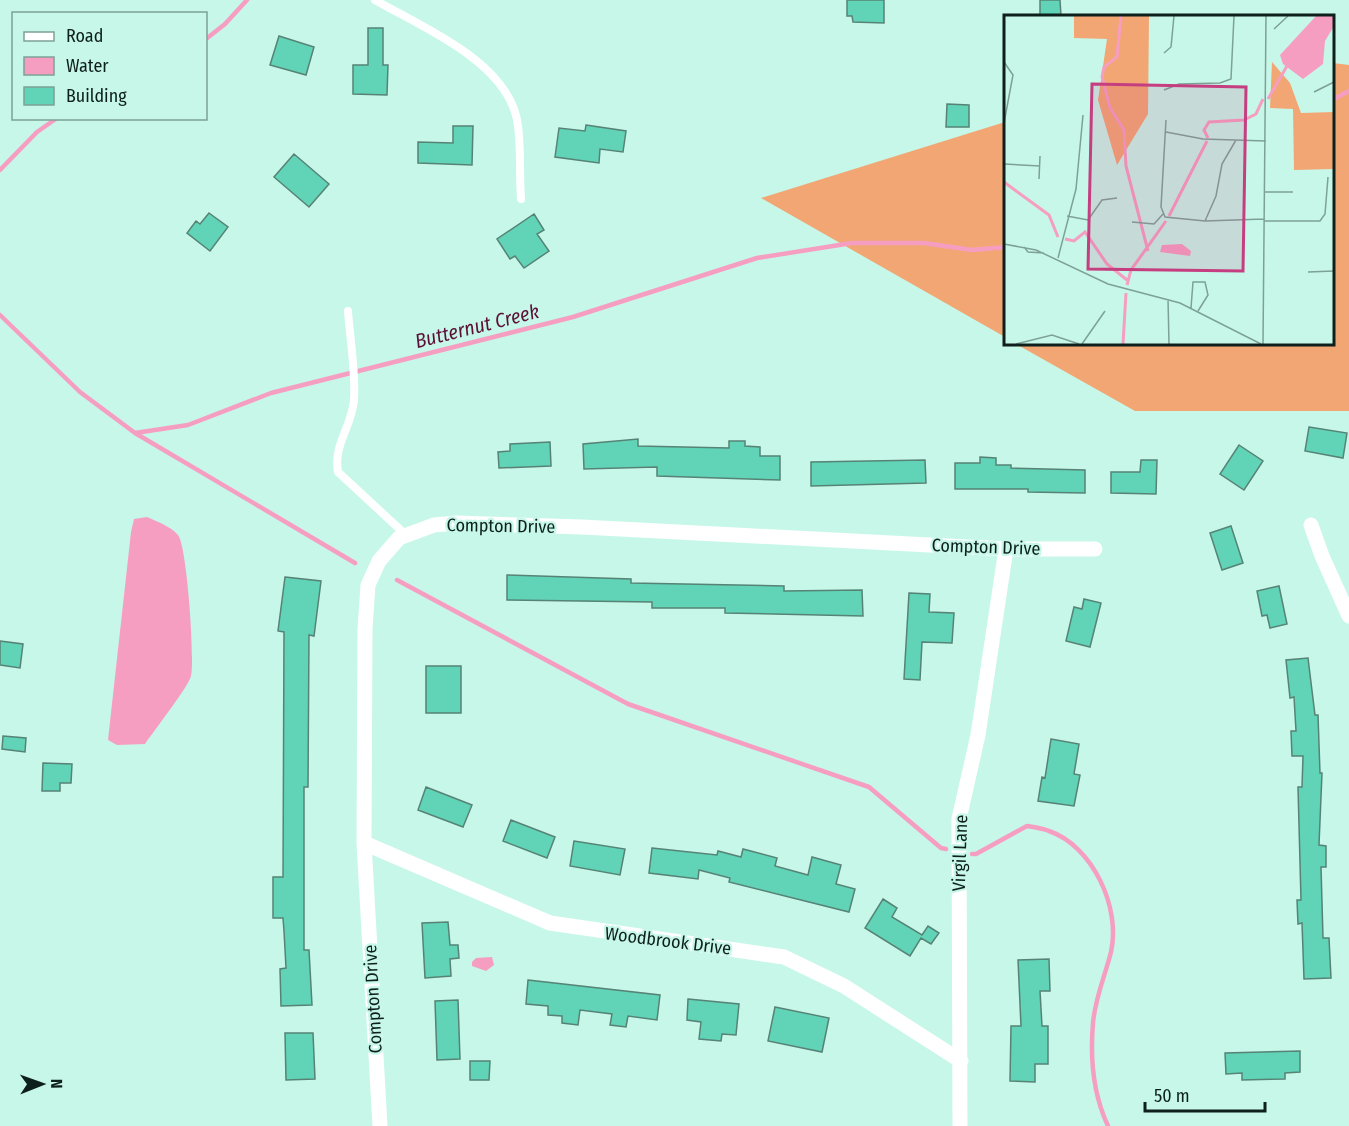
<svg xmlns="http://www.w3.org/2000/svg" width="1349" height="1126" font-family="'Fira Sans Condensed',sans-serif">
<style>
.forest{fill:#f2a673}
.water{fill:#f69ec1}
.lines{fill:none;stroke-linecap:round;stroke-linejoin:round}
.stream{stroke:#f69ec1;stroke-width:4.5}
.building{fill:#61d3b6;stroke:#568376;stroke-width:1.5}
.lane{stroke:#fff;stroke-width:8}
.street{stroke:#fff;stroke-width:15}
.labels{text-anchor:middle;stroke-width:4.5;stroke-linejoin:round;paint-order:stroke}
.street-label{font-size:18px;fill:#0d201b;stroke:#c7f7e8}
.water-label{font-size:20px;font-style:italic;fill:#5c1037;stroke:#c7f7e8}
.inset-river{fill:none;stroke:#f69ec1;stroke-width:3}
.inset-road{fill:none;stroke:#7da196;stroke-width:1.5}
.view{fill:#c53e80;fill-opacity:0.15;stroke:#c53e80;stroke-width:3}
.inset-edge{fill:none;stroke:#0d201b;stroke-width:3}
</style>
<rect width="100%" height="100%" fill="#c7f7e8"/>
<path class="forest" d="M 1333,63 L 1349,65 L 1349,411 L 1135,411 L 1016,344 L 1332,344 Z
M 1005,122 L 1005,337 L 761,198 Z"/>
<path class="water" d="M 147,517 C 158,522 170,526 178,535 C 187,546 195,659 191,676 C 189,686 153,732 145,744 L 117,745 L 108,740 L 131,532 L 134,519 Z
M 492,957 L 494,965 L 486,971 L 472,966 L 472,962 L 476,958 Z"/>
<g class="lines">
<path class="stream" d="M 206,39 L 225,24 L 247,0
M 1332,100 L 1349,91
M 0,170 L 37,132 L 57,118
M 0,315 L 80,392 L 135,433 L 355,563
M 135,433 L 188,425 L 271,393 L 573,317 L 757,258 L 852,243 L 924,243 L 972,250 L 1006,247
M 397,580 L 628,704 L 869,787 L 941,848 L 946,849
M 972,854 L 976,854 L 1027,826 C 1034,827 1042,828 1049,831 C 1093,846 1121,908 1111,952 C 1105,976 1095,998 1093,1023 C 1090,1058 1093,1094 1108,1126"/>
</g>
<path class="building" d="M 847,0 L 884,0 L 884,23 L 853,22 L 852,16 L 847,16 Z
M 1040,0 L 1060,0 L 1061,16 L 1040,16 Z
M 368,28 L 383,28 L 383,65 L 388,65 L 387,95 L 353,94 L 353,65 L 368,65 Z
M 279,36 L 314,47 L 306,75 L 270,65 Z
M 947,104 L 969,105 L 969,127 L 946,127 Z
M 586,125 L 626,131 L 623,152 L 600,149 L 599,163 L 555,157 L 559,128 L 585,131 Z
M 453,126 L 473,126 L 472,165 L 418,163 L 418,142 L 453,143 Z
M 294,154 L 329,184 L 309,207 L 274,177 Z
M 209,213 L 228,227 L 210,251 L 187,233 L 196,221 L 200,224 Z
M 534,214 L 544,230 L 537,234 L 549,251 L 524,268 L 515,256 L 510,259 L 497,239 Z
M 1309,427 L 1347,433 L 1343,458 L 1305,451 Z
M 638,439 L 638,446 L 729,448 L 729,441 L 745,441 L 745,446 L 760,447 L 760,456 L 780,456 L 780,480 L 657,476 L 657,467 L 584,469 L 583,444 Z
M 550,442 L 551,466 L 499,468 L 498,452 L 510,451 L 510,444 Z
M 1239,445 L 1263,461 L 1244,490 L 1220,474 Z
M 980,457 L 996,458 L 996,465 L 1011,465 L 1011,468 L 1085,470 L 1085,493 L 1028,492 L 1028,489 L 955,489 L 955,463 L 980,463 Z
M 925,460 L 926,483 L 811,486 L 811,462 Z
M 1141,460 L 1157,460 L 1156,494 L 1111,493 L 1111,472 L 1140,472 Z
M 1231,526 L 1243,563 L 1222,570 L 1210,533 Z
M 507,575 L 631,579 L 631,583 L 784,586 L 784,591 L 862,590 L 863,616 L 725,613 L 725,608 L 652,608 L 652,602 L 507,600 Z
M 285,577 L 321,581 L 314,636 L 309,635 L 308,787 L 304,787 L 304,950 L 309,950 L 312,1005 L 281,1006 L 280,969 L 286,968 L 284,931 L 283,918 L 273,918 L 273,877 L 283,877 L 284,632 L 278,631 Z
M 1279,586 L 1287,624 L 1270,628 L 1267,615 L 1262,616 L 1257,591 Z
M 909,593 L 930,594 L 929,612 L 954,613 L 952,643 L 922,642 L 920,680 L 904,679 Z
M 1084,599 L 1101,603 L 1090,647 L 1066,641 L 1074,607 L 1082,609 Z
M 0,641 L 23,644 L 20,668 L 0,665 Z
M 1308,658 L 1315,715 L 1318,715 L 1320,773 L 1322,773 L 1319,845 L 1326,846 L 1326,867 L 1321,867 L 1323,938 L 1329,938 L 1331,978 L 1304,979 L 1302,923 L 1298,924 L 1297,900 L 1301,900 L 1298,787 L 1302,787 L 1303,756 L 1292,756 L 1291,731 L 1296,731 L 1294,697 L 1290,698 L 1286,660 Z
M 426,666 L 461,666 L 461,713 L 426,713 Z
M 3,736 L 26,738 L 25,752 L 2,749 Z
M 1051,739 L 1079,744 L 1074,774 L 1080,775 L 1074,806 L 1038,801 L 1042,777 L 1045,778 Z
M 43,763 L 72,764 L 71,783 L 60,783 L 60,791 L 42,791 Z
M 426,787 L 472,805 L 463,827 L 418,810 Z
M 511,820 L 555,837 L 547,858 L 503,841 Z
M 574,841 L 625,849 L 620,875 L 570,866 Z
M 652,848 L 717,855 L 718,851 L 741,857 L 743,849 L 777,858 L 775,866 L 808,875 L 812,857 L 841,865 L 836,884 L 855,889 L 849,912 L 729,882 L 730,878 L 699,870 L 698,879 L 649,873 Z
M 883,899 L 897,908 L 892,917 L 922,935 L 928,926 L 939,933 L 931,944 L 921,938 L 910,956 L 865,928 Z
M 448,922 L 450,945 L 458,945 L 459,958 L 450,959 L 451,976 L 425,978 L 422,923 Z
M 1049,959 L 1050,991 L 1040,991 L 1042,1026 L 1048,1026 L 1048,1064 L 1035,1064 L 1035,1082 L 1010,1081 L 1011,1026 L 1021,1026 L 1018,960 Z
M 528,980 L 660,995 L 657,1020 L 628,1016 L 626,1027 L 610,1025 L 612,1014 L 580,1010 L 578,1025 L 562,1023 L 562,1016 L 548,1015 L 548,1006 L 526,1004 Z
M 688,999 L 739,1004 L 736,1035 L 722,1034 L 721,1041 L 699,1039 L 701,1022 L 687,1020 Z
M 458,1000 L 460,1059 L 437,1060 L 435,1001 Z
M 775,1007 L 829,1018 L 822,1052 L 768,1041 Z
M 285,1033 L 313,1033 L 315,1079 L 286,1080 Z
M 1300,1051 L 1300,1072 L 1285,1073 L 1285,1079 L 1242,1080 L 1242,1073 L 1226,1074 L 1225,1053 Z
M 470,1061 L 490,1061 L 489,1080 L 470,1080 Z"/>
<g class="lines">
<path class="lane" d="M 375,0 C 420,26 498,58 515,112 C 522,133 519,175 521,199
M 348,311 C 350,340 356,372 354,400 C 352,426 333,445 338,472 L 406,535"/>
<path class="street" d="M 1311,525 L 1322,556 L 1349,616
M 364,843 L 550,923 L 784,957 L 844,986 L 961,1061
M 380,1126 L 364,843 L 365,629 L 368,585 L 379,561 L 399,538 L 434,525 L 456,523 L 582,527 L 1006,549 L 1095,549
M 960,1126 L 959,819 L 978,735 L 1006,549"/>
</g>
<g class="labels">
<g class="street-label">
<text transform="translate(501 526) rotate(1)" y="6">Compton Drive</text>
<text transform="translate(986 547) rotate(2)" y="6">Compton Drive</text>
<text transform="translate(960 853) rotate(-88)" y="6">Virgil Lane</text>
<text transform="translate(668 941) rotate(7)" y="6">Woodbrook Drive</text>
<text transform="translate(373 999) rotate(-93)" y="6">Compton Drive</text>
</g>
<g class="water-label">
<text transform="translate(477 326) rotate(-14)" y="7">Butternut Creek</text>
</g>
</g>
<g transform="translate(1004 15)">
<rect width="330" height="330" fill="#c7f7e8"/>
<path d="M 70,1 L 145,1 L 144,99 L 113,150 L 94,85 L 103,24 L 70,23 ZM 268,47 L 286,68 L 297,98 L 330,97 L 330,154 L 290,155 L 289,94 L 266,93 Z" fill="#f2a673"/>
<path d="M 312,1 L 330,1 L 330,11 L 321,26 L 319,49 L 299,64 L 279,49 L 276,40 ZM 178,229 L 187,236 L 186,241 L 156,237 L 158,230 Z" fill="#f69ec1"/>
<path class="inset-river" d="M 117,1 L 113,42 L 100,52 L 98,62 L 106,93 L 120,115 L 122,151 L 144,236M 264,84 L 283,51M 204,123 L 200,115 L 205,107 L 240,105 L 252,99 L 259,84M 0,167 L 45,200 L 54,222M 165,201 L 203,126M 61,224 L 70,226 L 81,217 L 103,249 L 123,265M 123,270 L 127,255 L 162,206M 119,329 L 122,278"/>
<path class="inset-road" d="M 270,14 L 284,1M 160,38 L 167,32 L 170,1M 0,47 L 9,60 L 0,108M 160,75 L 175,69 L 216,68 L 227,64 L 230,1M 310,77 L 330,67M 162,105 L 157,192 L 161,202 L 201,206 L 260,204M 162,117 L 199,124 L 262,126M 0,149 L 36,151M 35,164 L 36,141M 261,177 L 289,177M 63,201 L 84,205 L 98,185 L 113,183M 201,206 L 212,181 L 218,149 L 232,125M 260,206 L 316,206 L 321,199 L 324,162M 128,207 L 150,209 L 159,199M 0,229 L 32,235 L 104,269 L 176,288 L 257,329M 20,232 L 24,237 L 40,238M 54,243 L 72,174 L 79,100M 304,257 L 330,256M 164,284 L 165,329M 187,293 L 189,267 L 201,267 L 204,280 L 194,296M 12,329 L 48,320 L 75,329M 78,329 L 101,296M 259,329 L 262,1"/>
<path class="view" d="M 88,69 L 242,72 L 239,256 L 84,254 Z"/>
<rect width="330" height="330" class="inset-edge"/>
</g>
<rect x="12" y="12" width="195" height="108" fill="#c7f7e8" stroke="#7da196" stroke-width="1.5"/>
<rect x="24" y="32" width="30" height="9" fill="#ffffff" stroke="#7da196" stroke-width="1.5"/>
<text x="66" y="42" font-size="18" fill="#0d201b">Road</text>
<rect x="24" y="57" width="30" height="18" fill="#f69ec1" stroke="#7da196" stroke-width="1.5"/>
<text x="66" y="72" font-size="18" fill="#0d201b">Water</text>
<rect x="24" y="87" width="30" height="18" fill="#61d3b6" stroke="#7da196" stroke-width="1.5"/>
<text x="66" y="102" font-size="18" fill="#0d201b">Building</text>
<g transform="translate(42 1084) rotate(89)" stroke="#c7f7e8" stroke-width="4.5" paint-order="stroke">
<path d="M0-4.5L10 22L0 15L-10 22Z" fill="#0d201b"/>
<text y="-9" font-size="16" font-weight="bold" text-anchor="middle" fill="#0d201b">N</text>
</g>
<path d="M1145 1102v9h120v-9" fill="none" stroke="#0d201b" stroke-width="3"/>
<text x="1154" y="1102" font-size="18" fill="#0d201b" stroke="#c7f7e8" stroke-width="4.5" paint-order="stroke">50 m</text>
</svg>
